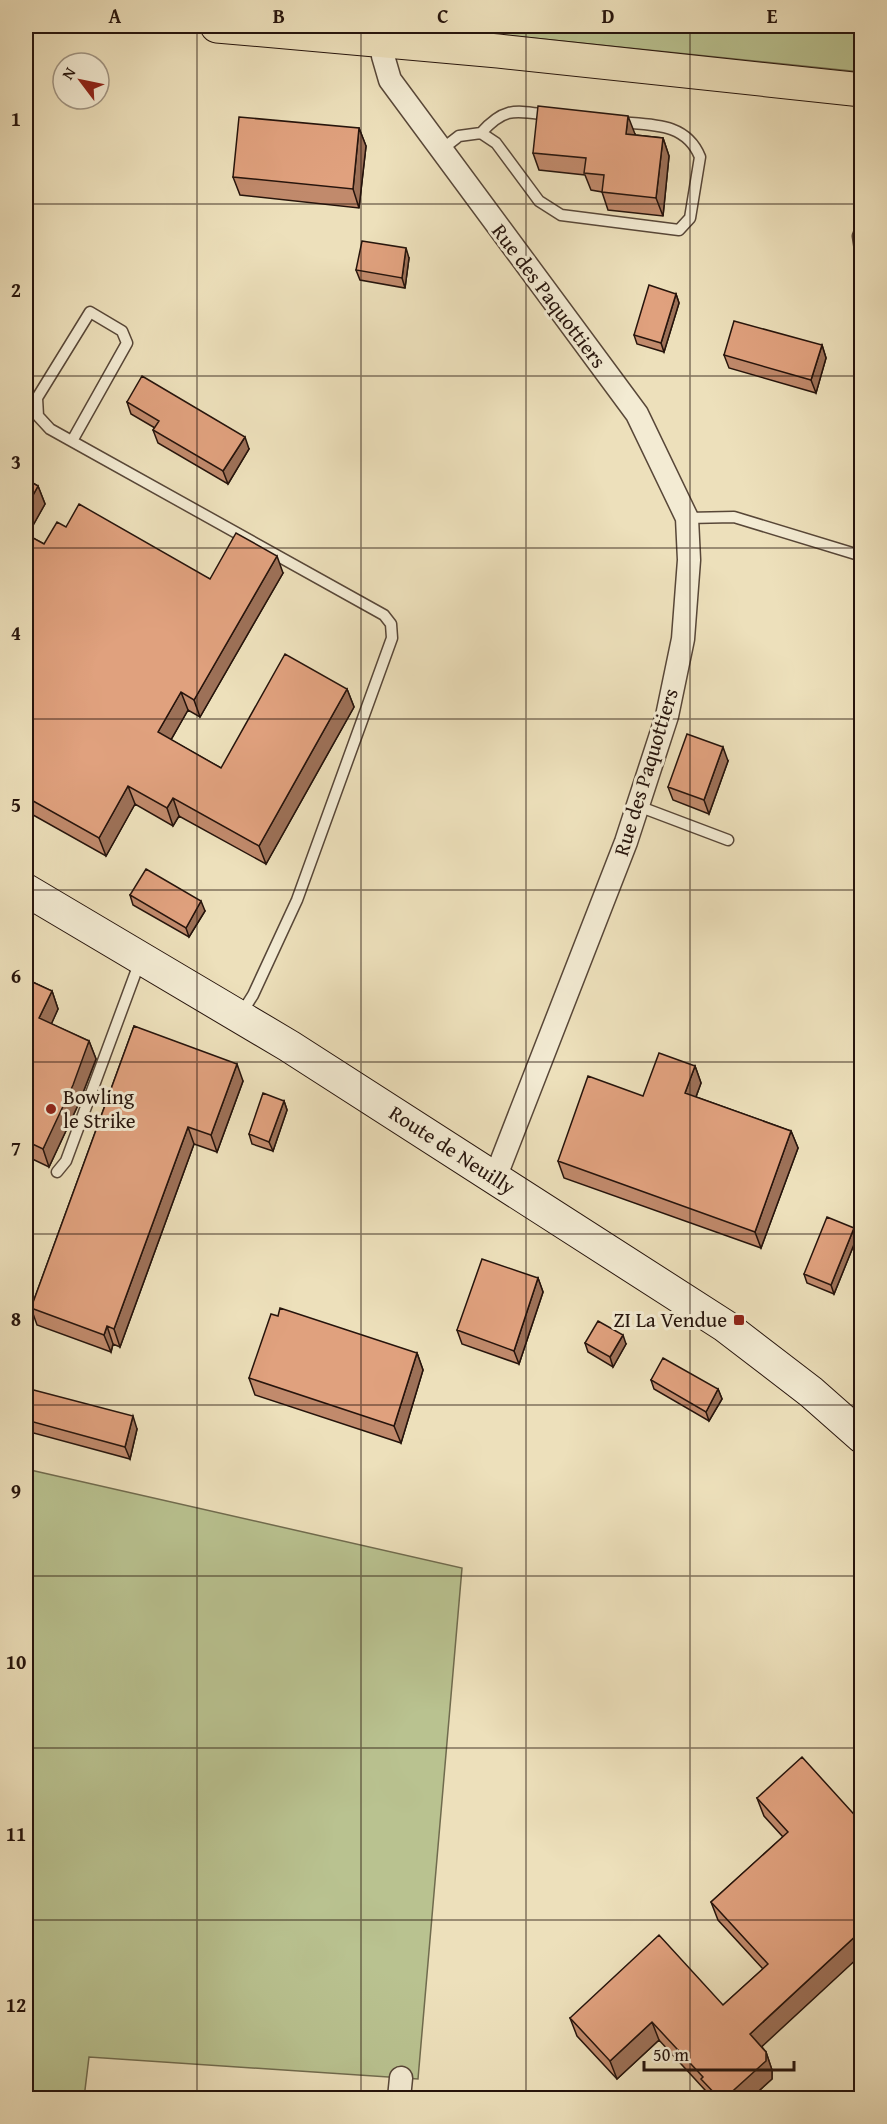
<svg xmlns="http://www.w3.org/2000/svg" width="887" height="2124" font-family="'Gentium Book Plus',serif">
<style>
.green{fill:#b9c290;stroke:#706b4e;stroke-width:1.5}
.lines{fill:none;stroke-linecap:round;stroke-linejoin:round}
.lane-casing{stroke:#584738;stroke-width:13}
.street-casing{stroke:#584738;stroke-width:25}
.secondary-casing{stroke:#26140c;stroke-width:34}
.primary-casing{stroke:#26140c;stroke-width:35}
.lane{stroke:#f3ebd3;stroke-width:10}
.street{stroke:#f3ebd3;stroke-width:22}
.secondary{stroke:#f3ebd3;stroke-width:32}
.primary{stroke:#ede0bb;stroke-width:33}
.wall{fill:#c18a6c;stroke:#26140c;stroke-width:1.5}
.shaded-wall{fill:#9d7158;stroke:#26140c;stroke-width:1.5}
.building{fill:#e0a17e;stroke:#26140c;stroke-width:1.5}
.grid{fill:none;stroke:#26140c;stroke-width:1.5;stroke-opacity:0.55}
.poi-dot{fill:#8f2418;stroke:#f3ebd3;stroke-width:2}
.labels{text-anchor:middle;stroke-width:6;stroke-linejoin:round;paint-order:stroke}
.street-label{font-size:21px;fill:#26140c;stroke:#f3ebd3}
.poi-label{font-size:21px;fill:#26140c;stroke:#f3ebd3;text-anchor:start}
.neatline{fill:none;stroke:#26140c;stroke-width:2}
.grid-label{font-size:20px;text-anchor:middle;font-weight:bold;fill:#26140c}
</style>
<rect width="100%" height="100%" fill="#ede0bb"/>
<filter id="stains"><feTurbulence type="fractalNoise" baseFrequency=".00333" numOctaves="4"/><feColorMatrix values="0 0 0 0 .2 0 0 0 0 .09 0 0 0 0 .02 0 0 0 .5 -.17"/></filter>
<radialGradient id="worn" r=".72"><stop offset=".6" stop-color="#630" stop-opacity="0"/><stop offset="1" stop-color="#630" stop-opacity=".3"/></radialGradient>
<path class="green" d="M 416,26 L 861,26 L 861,72 Z
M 26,1469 L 462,1568 L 418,2079 L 89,2057 L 84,2098 L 26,2098 Z"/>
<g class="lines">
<defs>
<path id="lane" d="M 481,133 C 505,106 516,111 549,115
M 441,150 L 459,136 L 481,133 L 496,143 L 539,201 L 561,215 L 679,230 L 690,218 L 700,157 C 686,122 651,125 618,122
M 862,226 L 858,236 L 862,263
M 72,441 L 127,343 L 122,331 L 90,312 L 37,398 L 38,416 L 50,429 L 384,615 L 391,624 L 392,638 L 297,900 L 253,995 L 241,1014
M 687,518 L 734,517 L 862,556
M 638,806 L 728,840
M 57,1172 L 66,1161 L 140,961"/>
<path id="street" d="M 383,43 L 383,56 L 390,80 L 637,414 L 687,518 L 689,560 L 683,639 L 667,716 L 626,842 L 495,1178
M 399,2098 L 401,2078"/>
<path id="secondary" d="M 26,890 L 289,1046 L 725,1326 L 811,1392 L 862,1437"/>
<path id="primary" d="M 217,26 L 498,51 L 862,90"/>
</defs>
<use href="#lane" class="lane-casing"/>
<use href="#street" class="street-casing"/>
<use href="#secondary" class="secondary-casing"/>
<use href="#primary" class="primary-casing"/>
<use href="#lane" class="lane"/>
<use href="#street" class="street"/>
<use href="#secondary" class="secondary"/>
<use href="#primary" class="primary"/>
</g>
<path class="wall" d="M 359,128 L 366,146 L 359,208 L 240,195 L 233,177 Z
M 635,134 L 635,135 L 663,138 L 669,156 L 663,216 L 608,210 L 602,192 L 591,190 L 585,175 L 539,170 L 533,153 Z
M 409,258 L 405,288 L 360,280 L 356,270 Z
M 676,294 L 679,303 L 664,352 L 637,344 L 634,335 Z
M 822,345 L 826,358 L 816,393 L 729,368 L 724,355 Z
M 127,402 L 249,449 L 228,484 L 158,443 L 153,430 L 155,428 L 131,414 Z
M 26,479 L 38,486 L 45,504 L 27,535 L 44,544 L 66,527 L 210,579 L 283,573 L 200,717 L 188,710 L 171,740 L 221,768 L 347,689 L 354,707 L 266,864 L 179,816 L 173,826 L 135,804 L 106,856 L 26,811 Z
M 728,761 L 709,814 L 673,800 L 668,787 Z
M 130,895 L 205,911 L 189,937 L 133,905 Z
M 26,979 L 52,991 L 58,1009 L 51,1024 L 89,1041 L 96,1059 L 79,1103 L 49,1167 L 26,1156 Z
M 134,1026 L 243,1081 L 217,1152 L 194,1144 L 120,1347 L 113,1344 L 111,1352 L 37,1325 L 31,1308 Z
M 695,1066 L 701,1083 L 696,1097 L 791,1131 L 798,1148 L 761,1248 L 564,1178 L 558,1161 L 643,1096 Z
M 284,1101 L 287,1110 L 273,1151 L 252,1144 L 249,1134 Z
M 854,1228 L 857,1237 L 834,1294 L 807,1283 L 804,1274 Z
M 538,1278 L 543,1292 L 519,1364 L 462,1344 L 457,1330 Z
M 585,1343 L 626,1344 L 613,1367 L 588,1352 Z
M 417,1353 L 423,1370 L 401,1443 L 255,1395 L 249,1378 Z
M 651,1380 L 718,1389 L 722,1399 L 709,1421 L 654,1389 Z
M 26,1388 L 137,1429 L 130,1459 L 26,1431 Z
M 757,1798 L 861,1822 L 762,2047 L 766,2052 L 772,2070 L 772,2079 L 751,2098 L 709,2098 L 705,2090 L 659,2040 L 617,2079 L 577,2036 L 570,2018 L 723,2005 L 763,1969 L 718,1920 L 711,1902 L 783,1837 L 764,1816 Z"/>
<path class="shaded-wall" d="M 628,116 L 635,134 L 633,152 L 626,134 Z
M 359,128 L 366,146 L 359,208 L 353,189 Z
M 663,138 L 669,156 L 663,216 L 656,198 Z
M 406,248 L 409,258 L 405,288 L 402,278 Z
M 676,294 L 679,303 L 664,352 L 661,343 Z
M 822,345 L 826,358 L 816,393 L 811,380 Z
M 245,437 L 249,449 L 228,484 L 223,471 Z
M 38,486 L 45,504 L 26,538 L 26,508 Z
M 277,556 L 283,573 L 200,717 L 194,700 Z
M 347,689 L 354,707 L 266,864 L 259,846 Z
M 181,692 L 188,710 L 165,750 L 158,732 Z
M 723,747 L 728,761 L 709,814 L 704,800 Z
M 128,786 L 135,804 L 106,856 L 99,838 Z
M 173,798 L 179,816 L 173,826 L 167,808 Z
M 201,901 L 205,911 L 189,937 L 186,928 Z
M 52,991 L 58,1009 L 46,1036 L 39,1018 Z
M 89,1041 L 96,1059 L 79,1103 L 49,1167 L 43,1149 Z
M 237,1064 L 243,1081 L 217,1152 L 211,1135 Z
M 695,1066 L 701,1083 L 691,1110 L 685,1093 Z
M 284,1101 L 287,1110 L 273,1151 L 269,1142 Z
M 188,1127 L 194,1144 L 120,1347 L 114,1329 Z
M 791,1131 L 798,1148 L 761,1248 L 755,1232 Z
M 854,1228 L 857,1237 L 834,1294 L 831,1285 Z
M 538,1278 L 543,1292 L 519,1364 L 514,1351 Z
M 107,1326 L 113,1344 L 111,1352 L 104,1335 Z
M 623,1335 L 626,1344 L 613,1367 L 610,1357 Z
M 417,1353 L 423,1370 L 401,1443 L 394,1426 Z
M 718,1389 L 722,1399 L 709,1421 L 706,1412 Z
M 133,1416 L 137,1429 L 130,1459 L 125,1447 Z
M 861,1931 L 861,1955 L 756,2052 L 750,2034 Z
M 652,2022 L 659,2040 L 617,2079 L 610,2061 Z
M 766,2052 L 772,2070 L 772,2079 L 751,2098 L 725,2098 Z"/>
<path class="building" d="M 538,106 L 628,116 L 626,134 L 663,138 L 656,198 L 602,192 L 604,175 L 584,173 L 586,158 L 533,153 Z
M 239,117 L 359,128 L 353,189 L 233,177 Z
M 362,241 L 406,248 L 402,278 L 356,270 Z
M 649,285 L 676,294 L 661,343 L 634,335 Z
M 734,321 L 822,345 L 811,380 L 724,355 Z
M 142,376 L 245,437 L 223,471 L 153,430 L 159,421 L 127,402 Z
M 26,479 L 38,486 L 26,508 Z
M 79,504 L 210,579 L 236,533 L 277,556 L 194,700 L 181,692 L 158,732 L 221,768 L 285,654 L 347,689 L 259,846 L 173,798 L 167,808 L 128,786 L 99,838 L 26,797 L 26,534 L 44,544 L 57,522 L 66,527 Z
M 687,734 L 723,747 L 704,800 L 668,787 Z
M 146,869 L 201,901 L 186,928 L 130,895 Z
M 26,979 L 52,991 L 39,1018 L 89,1041 L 73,1085 L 43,1149 L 26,1141 Z
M 134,1026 L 237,1064 L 211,1135 L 188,1127 L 114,1329 L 107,1326 L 104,1335 L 31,1308 Z
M 659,1053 L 695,1066 L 685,1093 L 791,1131 L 755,1232 L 558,1161 L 588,1076 L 643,1096 Z
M 263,1093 L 284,1101 L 269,1142 L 249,1134 Z
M 827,1217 L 854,1228 L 831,1285 L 804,1274 Z
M 482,1259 L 538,1278 L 514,1351 L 457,1330 Z
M 280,1308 L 417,1353 L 394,1426 L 249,1378 L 271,1314 L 278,1316 Z
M 598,1321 L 623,1335 L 610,1357 L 585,1343 Z
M 663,1358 L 718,1389 L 706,1412 L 651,1380 Z
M 26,1388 L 133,1416 L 125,1447 L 26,1420 Z
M 802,1757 L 861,1822 L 861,1931 L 750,2034 L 766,2052 L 766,2061 L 725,2098 L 719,2098 L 701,2079 L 703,2077 L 652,2022 L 610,2061 L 570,2018 L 659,1935 L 723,2005 L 768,1964 L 711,1902 L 788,1832 L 757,1798 Z"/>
<path class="grid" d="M 197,26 L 197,2098M 361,26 L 361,2098M 526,26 L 526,2098M 690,26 L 690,2098M 26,204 L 862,204M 26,376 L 862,376M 26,548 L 862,548M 26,719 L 862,719M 26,890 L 862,890M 26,1062 L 862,1062M 26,1234 L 862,1234M 26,1405 L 862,1405M 26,1576 L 862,1576M 26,1748 L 862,1748M 26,1920 L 862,1920"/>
<g class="poi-dot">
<circle cx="51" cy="1109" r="6"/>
<rect x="733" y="1314" width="12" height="12" rx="3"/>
</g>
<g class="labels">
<g class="street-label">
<text transform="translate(549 296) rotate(53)" y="7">Rue des Paquottiers</text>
<text transform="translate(646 772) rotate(-73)" y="7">Rue des Paquottiers</text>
<text transform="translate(452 1150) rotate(33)" y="7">Route de Neuilly</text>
</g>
<g class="poi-label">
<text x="63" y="1104">Bowling<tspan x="63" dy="24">le Strike</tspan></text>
<text x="727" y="1327" text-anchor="end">ZI La Vendue</text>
</g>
</g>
<rect width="887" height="2124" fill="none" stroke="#ede0bb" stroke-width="66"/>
<g transform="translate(81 81) rotate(302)"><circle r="28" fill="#f3ebd3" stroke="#a19583" stroke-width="1.5"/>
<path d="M0-4.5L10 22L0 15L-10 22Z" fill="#8f2418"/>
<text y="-9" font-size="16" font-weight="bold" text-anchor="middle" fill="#26140c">N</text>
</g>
<path d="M644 2061v9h150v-9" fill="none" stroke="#26140c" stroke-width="3"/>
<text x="653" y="2061" font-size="18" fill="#26140c" stroke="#f3ebd3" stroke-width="4.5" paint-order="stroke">50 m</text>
<rect x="33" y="33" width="821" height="2058" class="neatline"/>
<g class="grid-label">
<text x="115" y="23">A</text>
<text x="279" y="23">B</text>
<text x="443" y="23">C</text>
<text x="608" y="23">D</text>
<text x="772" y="23">E</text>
<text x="16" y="126">1</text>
<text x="16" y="297">2</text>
<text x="16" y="469">3</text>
<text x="16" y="640">4</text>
<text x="16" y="812">5</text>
<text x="16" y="983">6</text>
<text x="16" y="1155">7</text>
<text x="16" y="1326">8</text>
<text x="16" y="1498">9</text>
<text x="16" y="1669">10</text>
<text x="16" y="1841">11</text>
<text x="16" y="2012">12</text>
</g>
<rect width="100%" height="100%" filter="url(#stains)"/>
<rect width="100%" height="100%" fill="url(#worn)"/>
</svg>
